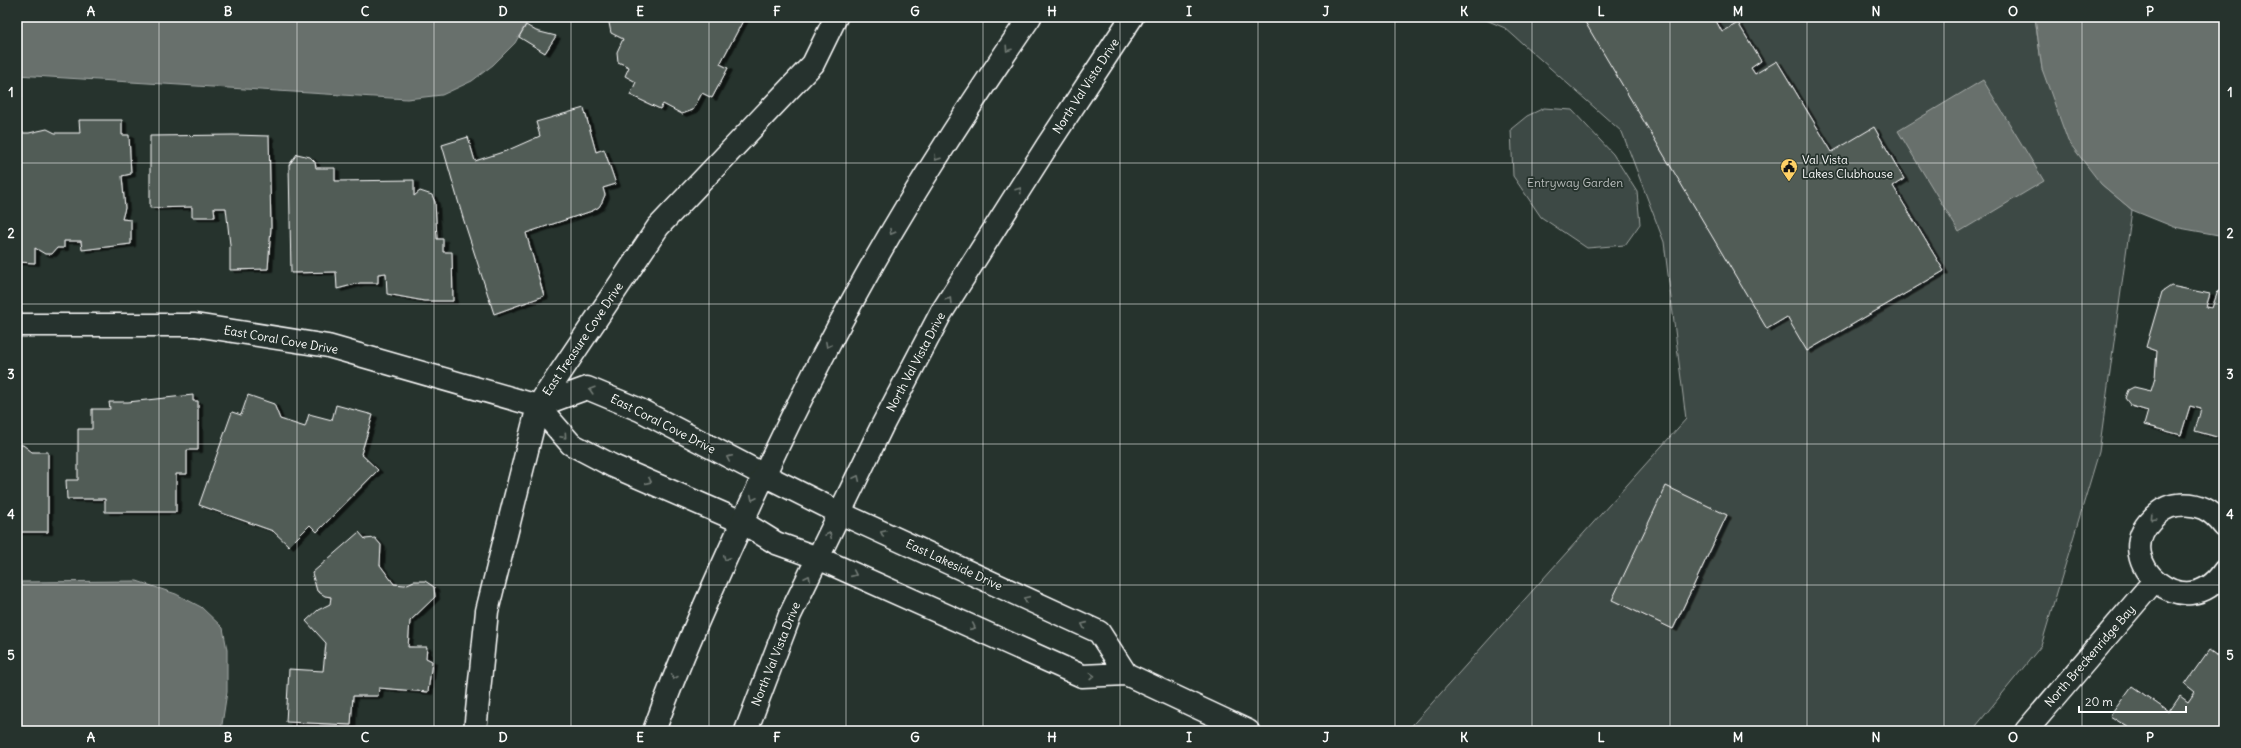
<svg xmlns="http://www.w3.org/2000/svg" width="2241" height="748" font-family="Delius,sans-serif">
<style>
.green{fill:#3e4944;stroke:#9ea4a2}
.water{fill:#67706c;stroke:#a4a9a7}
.building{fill:#515c57;stroke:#fff;filter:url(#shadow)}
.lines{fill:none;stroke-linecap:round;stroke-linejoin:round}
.street-casing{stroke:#fff;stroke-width:25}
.secondary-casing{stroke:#fff;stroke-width:25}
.street{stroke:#26332d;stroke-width:22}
.secondary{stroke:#26332d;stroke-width:22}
.oneway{stroke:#727a76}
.grid{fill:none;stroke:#fff;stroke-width:1;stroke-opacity:0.55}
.labels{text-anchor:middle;stroke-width:3.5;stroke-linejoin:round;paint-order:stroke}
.street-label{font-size:12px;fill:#fff;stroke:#26332d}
.poi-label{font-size:12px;fill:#fff;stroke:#26332d;text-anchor:start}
.park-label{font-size:12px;fill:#bbbfbe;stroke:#26332d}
.neatline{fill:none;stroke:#fff;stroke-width:1.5}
.grid-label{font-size:13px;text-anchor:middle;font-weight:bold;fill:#fff}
</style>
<defs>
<filter id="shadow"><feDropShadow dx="4.5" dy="2.5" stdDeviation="0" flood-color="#0009"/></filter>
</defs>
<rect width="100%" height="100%" fill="#26332d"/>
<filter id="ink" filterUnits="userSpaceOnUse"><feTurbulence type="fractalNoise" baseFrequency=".025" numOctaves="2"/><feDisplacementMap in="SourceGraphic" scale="8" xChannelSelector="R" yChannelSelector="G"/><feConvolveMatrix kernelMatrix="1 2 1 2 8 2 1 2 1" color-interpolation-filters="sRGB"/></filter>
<g filter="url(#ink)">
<path class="green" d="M 1479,17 L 2035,17 L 2042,69 L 2101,184 L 2132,210 L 2099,452 L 2041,646 L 1972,731 L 1407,731 L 1686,419 L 1664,242 L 1622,132 L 1505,28 Z
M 1544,108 L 1572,110 L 1613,154 L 1637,192 L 1640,224 L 1625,245 L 1587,248 L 1541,217 L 1513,176 L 1511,129 L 1527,116 Z"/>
<path class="water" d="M 17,17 L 530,17 L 515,43 L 493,65 L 472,81 L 442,95 L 407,99 L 17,75 Z
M 2035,17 L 2224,17 L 2224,236 L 2174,227 L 2132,210 L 2101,184 L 2068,141 L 2042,69 Z
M 1983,80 L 2044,181 L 1959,232 L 1898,131 Z
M 137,581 L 176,594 L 201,607 L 223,628 L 227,650 L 227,692 L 221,731 L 17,731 L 17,582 Z"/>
<path class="building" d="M 613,17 L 745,17 L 720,64 L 728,68 L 712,98 L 702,93 L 693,110 L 682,114 L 663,104 L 660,109 L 630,95 L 636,82 L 625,76 L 629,67 L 618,62 L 617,52 L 623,39 L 611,33 L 609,23 Z
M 1582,17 L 1714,17 L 1722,32 L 1738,23 L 1761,61 L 1751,68 L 1755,74 L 1777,61 L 1832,152 L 1874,127 L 1904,179 L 1893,186 L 1944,271 L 1807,351 L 1787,317 L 1767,329 Z
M 526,25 L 536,31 L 556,36 L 545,53 L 519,37 Z
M 584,108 L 596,152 L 604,149 L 616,184 L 603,188 L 605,195 L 602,202 L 599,207 L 592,211 L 526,233 L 544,296 L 494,314 L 463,218 L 442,145 L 468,137 L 475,161 L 506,151 L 540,136 L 536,122 Z
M 79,120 L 122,120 L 122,135 L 129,135 L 131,174 L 122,176 L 125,208 L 122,219 L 131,220 L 131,244 L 82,250 L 81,241 L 64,241 L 64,248 L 57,248 L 52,254 L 45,254 L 35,248 L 35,263 L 17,262 L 17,133 L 29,133 L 47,129 L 55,133 L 80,133 Z
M 233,135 L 269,136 L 271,227 L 268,269 L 230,270 L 230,245 L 226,208 L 214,208 L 215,217 L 192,217 L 192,207 L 150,208 L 150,136 Z
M 297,154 L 310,157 L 315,162 L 316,168 L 335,168 L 335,181 L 414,180 L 414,196 L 420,191 L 432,195 L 435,202 L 437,239 L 443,239 L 443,252 L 452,252 L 453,301 L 424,301 L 387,294 L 386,273 L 378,274 L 378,283 L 360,283 L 337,289 L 336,272 L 291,273 L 289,165 Z
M 2171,286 L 2210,294 L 2206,307 L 2212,308 L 2218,291 L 2224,292 L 2224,439 L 2195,431 L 2201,409 L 2190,406 L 2181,435 L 2144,425 L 2148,411 L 2131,406 L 2125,398 L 2128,390 L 2134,387 L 2151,391 L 2155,378 L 2157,351 L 2146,347 L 2162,292 Z
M 193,395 L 193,401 L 198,401 L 198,450 L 187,450 L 187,474 L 176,474 L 176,512 L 105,512 L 105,499 L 67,499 L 66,480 L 78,480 L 78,429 L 92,429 L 92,409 L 110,409 L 109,402 L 128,402 Z
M 248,395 L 274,404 L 280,419 L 305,427 L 309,414 L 332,420 L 336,405 L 373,415 L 361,454 L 378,470 L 317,532 L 310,525 L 289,546 L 273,531 L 199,505 L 232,412 L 241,415 Z
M 17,445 L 23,445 L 32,452 L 48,452 L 48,532 L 17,532 Z
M 1666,486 L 1727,515 L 1673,629 L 1612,600 Z
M 359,532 L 365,539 L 375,538 L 381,545 L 380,565 L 394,584 L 405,585 L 414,581 L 425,581 L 434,587 L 435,597 L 410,621 L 408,647 L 427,647 L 426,658 L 432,661 L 428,692 L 379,688 L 378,696 L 353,696 L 351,725 L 286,722 L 289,669 L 323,671 L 326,643 L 306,621 L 318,610 L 330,604 L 331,597 L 325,596 L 317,591 L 312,573 Z
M 2209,650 L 2224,661 L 2224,731 L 2134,731 L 2110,716 L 2132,686 L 2169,712 L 2180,696 L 2188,702 L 2195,692 L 2185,684 Z"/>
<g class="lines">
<defs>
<path id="street" d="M 17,325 L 195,325 L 328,346 L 538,406 L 571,444 L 613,466 L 742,522
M 538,406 L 587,388 L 640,410 L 764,475
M 2224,526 C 2212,510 2198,502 2177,505 C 2167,506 2158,512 2151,520 C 2110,562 2186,628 2224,571
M 475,731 L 487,611 L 538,406 L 658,227 L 813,64 L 836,17
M 2026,731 L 2154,581"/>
<path id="secondary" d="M 764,475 L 840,513 L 1099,632 L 1126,674
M 742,522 L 776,543 L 818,558 L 1082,676 L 1126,674 L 1248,731
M 654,731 C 679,661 710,593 741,525 C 779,441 820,358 865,278 C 915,188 972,102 1030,17
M 746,731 L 790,615 L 882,426 L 941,313 L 1047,146 L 1132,17"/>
</defs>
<use href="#street" class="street-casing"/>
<use href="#secondary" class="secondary-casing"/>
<use href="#street" class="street"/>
<use href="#secondary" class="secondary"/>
</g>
<defs><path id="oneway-chevron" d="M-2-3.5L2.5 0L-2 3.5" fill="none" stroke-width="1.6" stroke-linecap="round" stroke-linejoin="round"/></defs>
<g class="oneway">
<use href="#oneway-chevron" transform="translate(1008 49) rotate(124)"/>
<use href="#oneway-chevron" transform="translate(937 158) rotate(123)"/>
<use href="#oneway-chevron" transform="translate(1019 190) rotate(-57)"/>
<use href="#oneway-chevron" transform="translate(892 232) rotate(121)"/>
<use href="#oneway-chevron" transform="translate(949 300) rotate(-58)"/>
<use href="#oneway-chevron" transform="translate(828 345) rotate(118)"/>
<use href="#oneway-chevron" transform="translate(592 390) rotate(-163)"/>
<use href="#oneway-chevron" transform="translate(564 436) rotate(49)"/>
<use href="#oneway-chevron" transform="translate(729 458) rotate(-154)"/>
<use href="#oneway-chevron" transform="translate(857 478) rotate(-65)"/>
<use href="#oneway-chevron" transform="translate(649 481) rotate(24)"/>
<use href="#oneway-chevron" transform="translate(753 498) rotate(116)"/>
<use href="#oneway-chevron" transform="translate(2153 518) rotate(134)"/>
<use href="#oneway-chevron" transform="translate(883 533) rotate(-155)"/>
<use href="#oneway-chevron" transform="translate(829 535) rotate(-64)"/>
<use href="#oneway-chevron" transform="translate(726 558) rotate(115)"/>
<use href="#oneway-chevron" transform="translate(854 574) rotate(24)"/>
<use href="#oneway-chevron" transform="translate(808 578) rotate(-63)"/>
<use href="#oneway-chevron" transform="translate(1026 599) rotate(-155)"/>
<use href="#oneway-chevron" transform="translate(1084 625) rotate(-156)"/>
<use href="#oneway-chevron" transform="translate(973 627) rotate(24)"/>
<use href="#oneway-chevron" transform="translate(1092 676) rotate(-2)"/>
<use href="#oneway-chevron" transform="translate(674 677) rotate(113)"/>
</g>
</g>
<path class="grid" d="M 159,17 L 159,731M 297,17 L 297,731M 434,17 L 434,731M 571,17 L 571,731M 709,17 L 709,731M 846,17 L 846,731M 983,17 L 983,731M 1120,17 L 1120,731M 1258,17 L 1258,731M 1395,17 L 1395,731M 1532,17 L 1532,731M 1670,17 L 1670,731M 1807,17 L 1807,731M 1944,17 L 1944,731M 2082,17 L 2082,731M 17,163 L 2224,163M 17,304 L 2224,304M 17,444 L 2224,444M 17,585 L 2224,585"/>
<defs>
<symbol id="civic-pin" viewBox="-11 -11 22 30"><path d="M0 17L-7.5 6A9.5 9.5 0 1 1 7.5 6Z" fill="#ffd166" stroke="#26332d"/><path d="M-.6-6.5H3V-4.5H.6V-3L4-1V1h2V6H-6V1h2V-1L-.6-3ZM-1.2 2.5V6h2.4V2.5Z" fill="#111"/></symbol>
</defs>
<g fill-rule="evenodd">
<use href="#civic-pin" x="1779" y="157" width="20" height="27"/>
</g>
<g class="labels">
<g class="street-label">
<text transform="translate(1086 86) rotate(-57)" y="4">North Val Vista Drive</text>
<text transform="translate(583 339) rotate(-56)" y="4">East Treasure Cove Drive</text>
<text transform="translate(281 340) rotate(10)" y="4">East Coral Cove Drive</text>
<text transform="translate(916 362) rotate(-62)" y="4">North Val Vista Drive</text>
<text transform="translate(663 424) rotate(27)" y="4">East Coral Cove Drive</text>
<text transform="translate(954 565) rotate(25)" y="4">East Lakeside Drive</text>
<text transform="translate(776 654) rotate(-68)" y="4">North Val Vista Drive</text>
<text transform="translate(2090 656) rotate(-49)" y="4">North Breckenridge Bay</text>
</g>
<g class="poi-label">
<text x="1802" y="164">Val Vista<tspan x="1802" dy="14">Lakes Clubhouse</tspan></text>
</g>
<g class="park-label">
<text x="1575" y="187">Entryway Garden</text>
</g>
</g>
<rect width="2241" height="748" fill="none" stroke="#26332d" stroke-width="44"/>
<path d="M2079 706v6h107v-6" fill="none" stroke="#ffffff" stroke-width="2"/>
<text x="2085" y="706" font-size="12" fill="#ffffff" stroke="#26332d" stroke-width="3" paint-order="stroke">20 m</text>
<rect x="22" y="22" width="2197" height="704" class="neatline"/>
<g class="grid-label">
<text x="91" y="16">A</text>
<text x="228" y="16">B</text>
<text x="365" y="16">C</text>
<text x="503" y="16">D</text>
<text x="640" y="16">E</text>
<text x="777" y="16">F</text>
<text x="915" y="16">G</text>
<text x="1052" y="16">H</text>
<text x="1189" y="16">I</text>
<text x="1326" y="16">J</text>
<text x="1464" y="16">K</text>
<text x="1601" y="16">L</text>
<text x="1738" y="16">M</text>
<text x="1876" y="16">N</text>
<text x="2013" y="16">O</text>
<text x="2150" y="16">P</text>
<text x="11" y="97">1</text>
<text x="2230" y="97">1</text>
<text x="11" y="238">2</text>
<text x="2230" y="238">2</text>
<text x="11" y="379">3</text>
<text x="2230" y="379">3</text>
<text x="11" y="519">4</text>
<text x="2230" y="519">4</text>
<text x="11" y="660">5</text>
<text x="2230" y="660">5</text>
<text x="91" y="742">A</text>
<text x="228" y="742">B</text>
<text x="365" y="742">C</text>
<text x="503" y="742">D</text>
<text x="640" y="742">E</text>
<text x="777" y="742">F</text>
<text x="915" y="742">G</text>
<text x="1052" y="742">H</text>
<text x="1189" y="742">I</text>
<text x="1326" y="742">J</text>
<text x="1464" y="742">K</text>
<text x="1601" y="742">L</text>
<text x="1738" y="742">M</text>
<text x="1876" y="742">N</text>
<text x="2013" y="742">O</text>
<text x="2150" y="742">P</text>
</g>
</svg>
